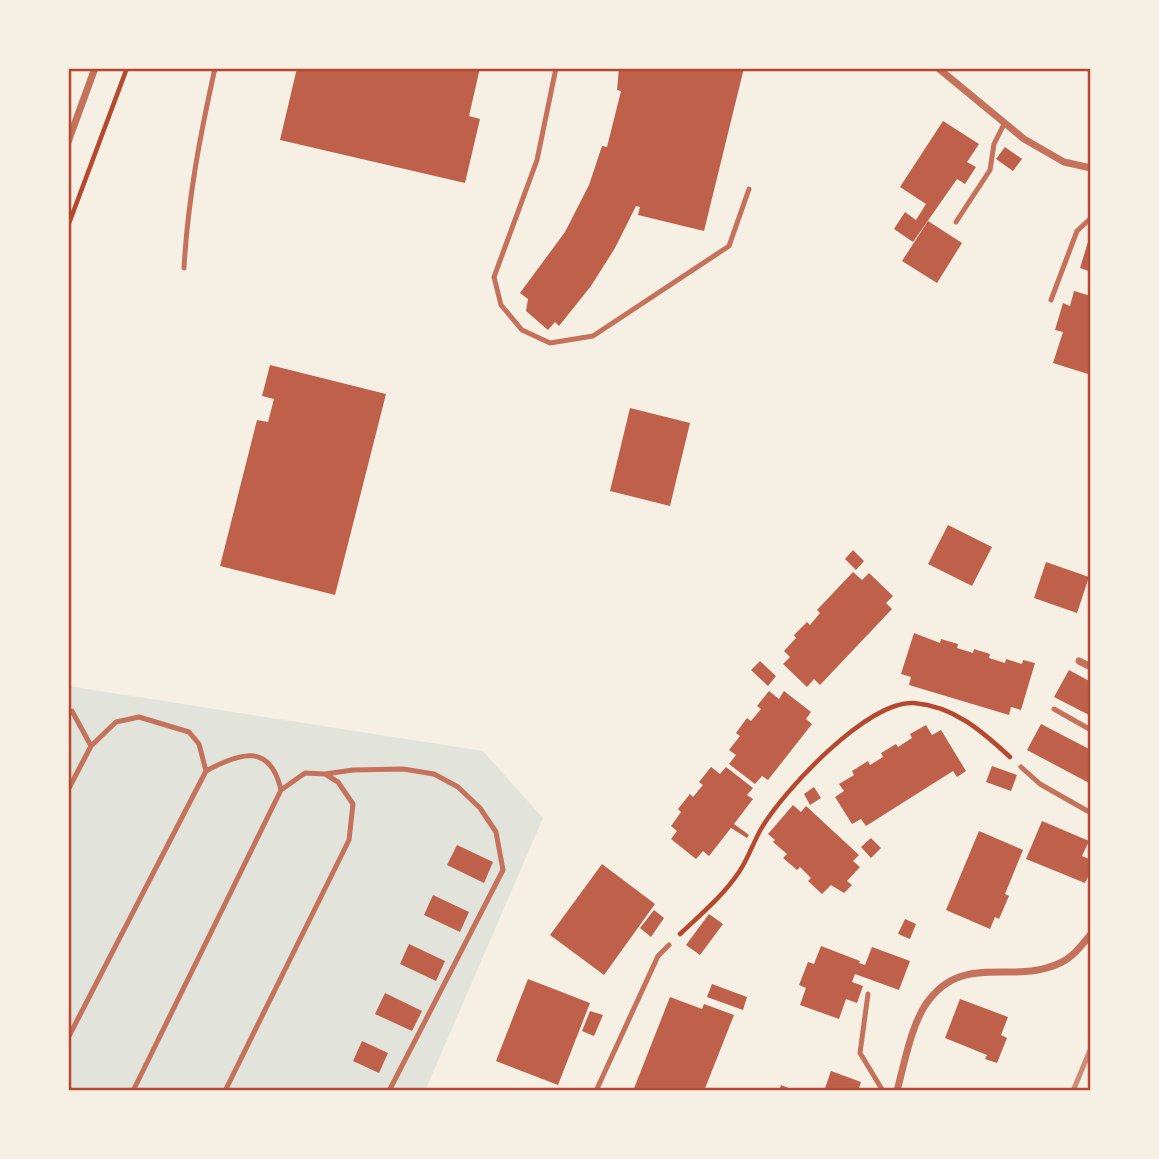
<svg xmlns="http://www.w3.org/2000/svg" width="1159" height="1159" font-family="Karla,sans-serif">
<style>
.green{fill:#e2e4dc}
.building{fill:#bf614a}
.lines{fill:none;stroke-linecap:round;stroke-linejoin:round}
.path{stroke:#b5482f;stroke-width:4.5}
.service{stroke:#c5725c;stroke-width:5}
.minor{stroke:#c5725c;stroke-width:7}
.rail{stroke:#cf8b77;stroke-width:5}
.neatline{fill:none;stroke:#b5482f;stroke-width:2.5}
</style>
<rect width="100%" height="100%" fill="#f6efe4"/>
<path class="green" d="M 68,686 L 483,751 L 543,818 L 425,1091 L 68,1091 Z"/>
<path class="building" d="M 297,68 L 480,68 L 469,116 L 480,119 L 465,183 L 280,140 Z
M 619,68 L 744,68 L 704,231 L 638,215 L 640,207 L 636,206 L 615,248 L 591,286 L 559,326 L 555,322 L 548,330 L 526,311 L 528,299 L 520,293 L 565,232 L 589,185 L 602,146 L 607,147 L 621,91 L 617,90 Z
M 943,121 L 979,144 L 967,162 L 976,167 L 965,184 L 957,179 L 913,242 L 894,229 L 905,212 L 916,220 L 926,204 L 900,187 Z
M 1005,147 L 1022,159 L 1013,171 L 996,159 Z
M 928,221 L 962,243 L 937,283 L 902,261 Z
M 1091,232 L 1091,272 L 1080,268 Z
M 1074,291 L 1091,296 L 1091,364 L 1088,374 L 1053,363 L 1063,332 L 1055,330 L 1063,303 L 1070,306 Z
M 270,365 L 386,394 L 335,595 L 220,566 L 257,420 L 268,422 L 274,399 L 262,396 Z
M 630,408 L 690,423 L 670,506 L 610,491 Z
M 948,525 L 992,547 L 972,586 L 928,564 Z
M 853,550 L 864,561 L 856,570 L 845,559 Z
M 1046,562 L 1089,577 L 1077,613 L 1034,598 Z
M 853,572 L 862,580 L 869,573 L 893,596 L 886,603 L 892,609 L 820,685 L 814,679 L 807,687 L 783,664 L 790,657 L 784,651 L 796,638 L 794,635 L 807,622 L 810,625 L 820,613 L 817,610 Z
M 914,633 L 940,643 L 941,639 L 958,644 L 957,648 L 973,653 L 974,649 L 990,654 L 989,658 L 1005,663 L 1006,659 L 1022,664 L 1023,660 L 1035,663 L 1021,710 L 1011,707 L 1009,715 L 909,685 L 911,677 L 901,674 Z
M 760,661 L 776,676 L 768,686 L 751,670 Z
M 1069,670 L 1091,682 L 1091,716 L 1054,697 Z
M 769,691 L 779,699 L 784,691 L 811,712 L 806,719 L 812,724 L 768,780 L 762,776 L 755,784 L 729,764 L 736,755 L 729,750 L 740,736 L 736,733 L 747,718 L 751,721 L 761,709 L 757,706 Z
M 1041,724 L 1091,750 L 1091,784 L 1027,750 Z
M 926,725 L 932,735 L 941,730 L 966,771 L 957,777 L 953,771 L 866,826 L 861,819 L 852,824 L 835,797 L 844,791 L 839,784 L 854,775 L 852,771 L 868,761 L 870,765 L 883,757 L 881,753 L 896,744 L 898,747 L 912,738 L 910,734 Z
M 992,766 L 1017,775 L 1011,791 L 986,782 Z
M 711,767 L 720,774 L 726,767 L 753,788 L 747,795 L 753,799 L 734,824 L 749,835 L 747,838 L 731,828 L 709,856 L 703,851 L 696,859 L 671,839 L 677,831 L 671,826 L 681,812 L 678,809 L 690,794 L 693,797 L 703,785 L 699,782 Z
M 814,787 L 821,798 L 810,805 L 804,794 Z
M 793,805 L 801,812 L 806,806 L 859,855 L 853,861 L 860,867 L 847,881 L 852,885 L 844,893 L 831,885 L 822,894 L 808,881 L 811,878 L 800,867 L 797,870 L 783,858 L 787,854 L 773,842 L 775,840 L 768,834 Z
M 1042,821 L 1089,841 L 1082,856 L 1091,860 L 1091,870 L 1085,883 L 1026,859 Z
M 979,831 L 1023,850 L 1005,894 L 1009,896 L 999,919 L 995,917 L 990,929 L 946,910 Z
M 871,838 L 881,848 L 871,858 L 861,847 Z
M 457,845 L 493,862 L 484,883 L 447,865 Z
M 602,864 L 655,904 L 604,975 L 550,935 Z
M 433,895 L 469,912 L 460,932 L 424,915 Z
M 654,910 L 664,918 L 651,937 L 640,928 Z
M 709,914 L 723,924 L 700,955 L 686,945 Z
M 905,919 L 916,924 L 910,939 L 898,934 Z
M 409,944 L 445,961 L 436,981 L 400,964 Z
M 821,946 L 860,961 L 859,963 L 865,965 L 872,947 L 910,961 L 899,990 L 855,974 L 852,982 L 863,986 L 857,1003 L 846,999 L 839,1019 L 800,1005 L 806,988 L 799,985 L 808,962 L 814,964 Z
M 528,979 L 590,1003 L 558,1085 L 496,1061 Z
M 712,984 L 747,997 L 743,1010 L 707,997 Z
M 385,993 L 422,1011 L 412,1031 L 375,1014 Z
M 670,997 L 702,1009 L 704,1004 L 734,1015 L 704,1091 L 633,1091 Z
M 960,999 L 1008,1017 L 1001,1035 L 1007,1038 L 997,1063 L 985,1059 L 987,1055 L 945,1038 Z
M 590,1011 L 603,1015 L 594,1036 L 582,1031 Z
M 362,1041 L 388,1053 L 379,1073 L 353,1061 Z
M 831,1071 L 861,1082 L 858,1091 L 824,1091 Z
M 781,1085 L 796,1091 L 779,1091 Z"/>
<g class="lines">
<path class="path" d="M 68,226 L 127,68
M 680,934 C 701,914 723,896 739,872 C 748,859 753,843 761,829 C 783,791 868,700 914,703 C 954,706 983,732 1010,757"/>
<path class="service" d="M 556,68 L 537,160 L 494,277 L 501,305 L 522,330 L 550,343 L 593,336 L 729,246 L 749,189
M 956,222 L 990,170 L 994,144 L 1004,124
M 184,268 C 188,198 200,136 215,68
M 1051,300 L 1077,231 L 1091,218
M 1054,709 L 1091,730
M 68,712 L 72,711 L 91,746 L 116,722 L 139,717 L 189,732 L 199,744 L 206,771 C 239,753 270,742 281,790 L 305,773 L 325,774 L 338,782 L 353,804 L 349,840 L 225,1091
M 1021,767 L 1040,784 L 1091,813
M 325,774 L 353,770 L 403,769 L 434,774 L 458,787 L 480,808 L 496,832 L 503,870 L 389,1091
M 68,790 L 91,746
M 868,994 L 860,1053 L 883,1091
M 68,1038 L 206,771
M 133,1091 L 281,790
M 596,1091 L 658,956 L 669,945"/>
<path class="minor" d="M 938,68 L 1024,139 L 1064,162 L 1091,168
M 68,142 L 95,68
M 1079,661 L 1091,667
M 897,1091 C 904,1065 911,1026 926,1004 C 962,951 1012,986 1060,963 C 1073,957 1082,945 1091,934"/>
<path class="rail" d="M 1073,1091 L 1091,1048"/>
</g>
<rect width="1159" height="1159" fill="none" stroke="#f6efe4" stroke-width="140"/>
<rect x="70" y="70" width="1019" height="1019" class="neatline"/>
</svg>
